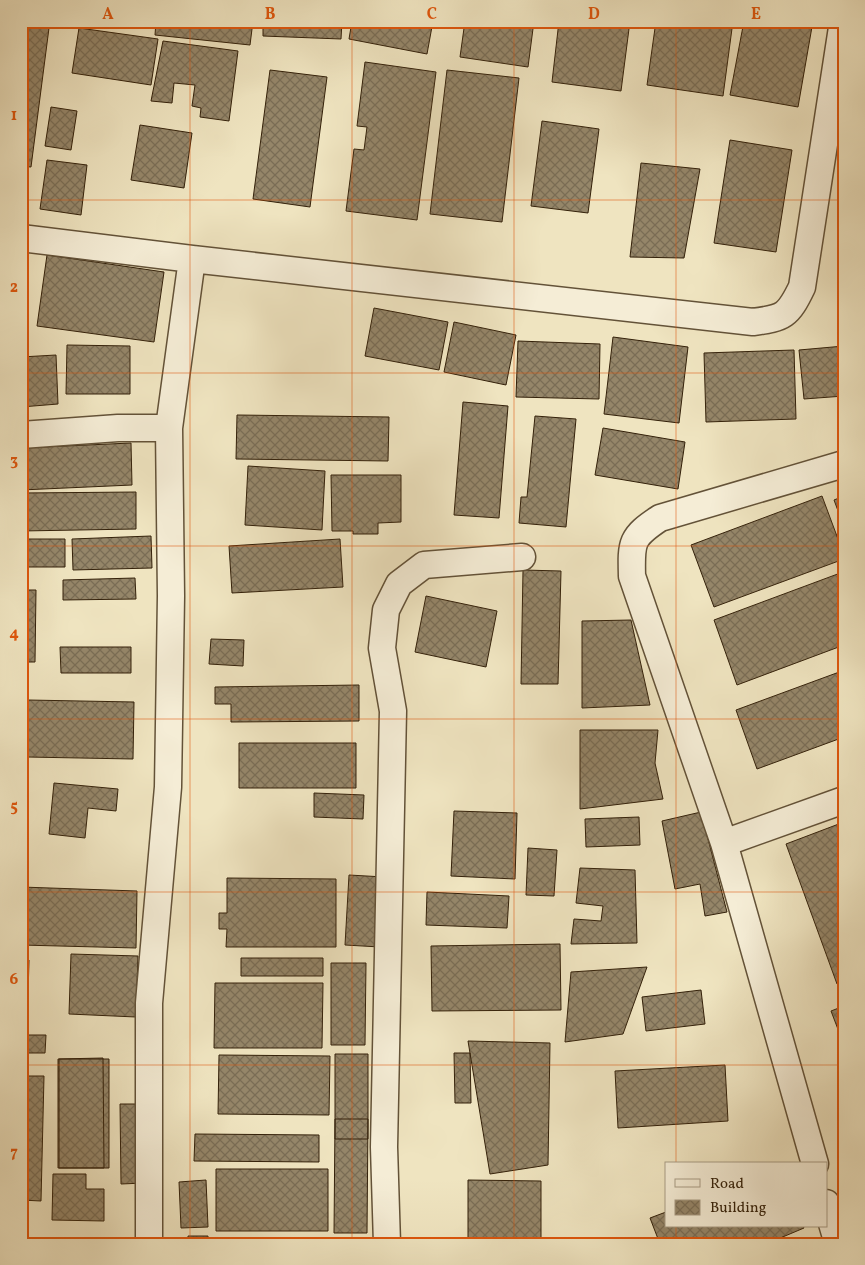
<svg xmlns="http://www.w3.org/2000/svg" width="865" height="1265" font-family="Vollkorn,serif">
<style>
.building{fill:url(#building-cross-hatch);stroke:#34210a}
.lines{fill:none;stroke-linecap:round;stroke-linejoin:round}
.minor-casing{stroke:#635238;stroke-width:29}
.minor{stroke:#f5edd6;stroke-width:26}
.grid{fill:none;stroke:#df560c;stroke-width:1;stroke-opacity:0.55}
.neatline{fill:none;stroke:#df560c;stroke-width:2}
.grid-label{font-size:16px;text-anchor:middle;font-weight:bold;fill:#df560c}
</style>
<defs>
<pattern id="building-cross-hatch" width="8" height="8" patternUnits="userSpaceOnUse" patternTransform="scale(1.25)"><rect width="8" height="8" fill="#958669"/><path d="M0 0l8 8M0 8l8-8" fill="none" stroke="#7a6d55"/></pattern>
</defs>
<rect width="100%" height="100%" fill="#efe4c0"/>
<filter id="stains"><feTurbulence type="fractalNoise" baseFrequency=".004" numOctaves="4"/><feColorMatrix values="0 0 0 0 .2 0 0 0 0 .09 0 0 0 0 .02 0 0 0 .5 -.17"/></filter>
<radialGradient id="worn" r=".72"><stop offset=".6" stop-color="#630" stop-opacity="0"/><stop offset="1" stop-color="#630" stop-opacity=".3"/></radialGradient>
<path class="building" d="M 156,21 L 253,21 L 250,45 L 155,35 Z
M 263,21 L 342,21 L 341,39 L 263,36 Z
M 352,21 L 433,21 L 427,54 L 349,39 Z
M 465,21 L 534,21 L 528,67 L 460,57 Z
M 559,21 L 630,21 L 621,91 L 552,82 Z
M 656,21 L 733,21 L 723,96 L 647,85 Z
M 744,21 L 813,21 L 798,107 L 730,95 Z
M 21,25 L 49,28 L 31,167 L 21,166 Z
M 79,28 L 158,39 L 151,85 L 72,73 Z
M 163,41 L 238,51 L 229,121 L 200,117 L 201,108 L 192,106 L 195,85 L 174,83 L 172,103 L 151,101 Z
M 365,62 L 436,72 L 417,220 L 346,211 L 354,149 L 364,150 L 367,127 L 357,126 Z
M 270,70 L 327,77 L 310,207 L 253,199 Z
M 447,70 L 519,78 L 502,222 L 430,214 Z
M 51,107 L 77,111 L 71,150 L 45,146 Z
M 542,121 L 599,129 L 588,213 L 531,206 Z
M 140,125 L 192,133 L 184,188 L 131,180 Z
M 730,140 L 792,150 L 776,252 L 714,243 Z
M 47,160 L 87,165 L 81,215 L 40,209 Z
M 641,163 L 700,169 L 684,258 L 630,257 Z
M 47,255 L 164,272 L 154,342 L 37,326 Z
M 374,308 L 448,322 L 439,370 L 365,356 Z
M 454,322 L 516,335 L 506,385 L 444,372 Z
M 613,337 L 688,347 L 679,423 L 604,414 Z
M 518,341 L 600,344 L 599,399 L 516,397 Z
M 67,345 L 130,346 L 130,394 L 66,394 Z
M 844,346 L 844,396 L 804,399 L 799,350 Z
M 794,350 L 796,419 L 706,422 L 704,353 Z
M 56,355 L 58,404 L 21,407 L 21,357 Z
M 463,402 L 508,406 L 499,518 L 454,515 Z
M 237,415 L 389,417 L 388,461 L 236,459 Z
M 535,416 L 576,419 L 566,527 L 519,523 L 521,497 L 527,497 Z
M 603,428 L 685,442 L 678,489 L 595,475 Z
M 131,443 L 132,485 L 21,490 L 21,448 Z
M 248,466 L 325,471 L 322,530 L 245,525 Z
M 331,475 L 401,475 L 401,522 L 378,523 L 378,534 L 353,534 L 353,531 L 332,531 Z
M 136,492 L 136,529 L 21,531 L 21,493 Z
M 822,496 L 844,555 L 844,559 L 714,607 L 691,545 Z
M 844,496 L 844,527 L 834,500 Z
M 151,536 L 152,568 L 73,570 L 72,539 Z
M 21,539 L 65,539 L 65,567 L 21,567 Z
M 340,539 L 343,587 L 232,593 L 229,546 Z
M 523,570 L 561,571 L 558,684 L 521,684 Z
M 843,572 L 844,645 L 737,685 L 714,620 Z
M 135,578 L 136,599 L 63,600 L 63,580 Z
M 21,590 L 36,590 L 35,662 L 21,662 Z
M 426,596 L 497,611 L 486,667 L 415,652 Z
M 631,620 L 650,705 L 582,708 L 582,621 Z
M 211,639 L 244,640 L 243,666 L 209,664 Z
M 60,647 L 131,647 L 131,673 L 61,673 Z
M 842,671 L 844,676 L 844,737 L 757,769 L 736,710 Z
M 359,685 L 359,721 L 231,722 L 231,704 L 215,704 L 215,687 Z
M 28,700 L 134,702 L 133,759 L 27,757 Z
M 580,730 L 658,730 L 655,763 L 663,799 L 580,809 Z
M 239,743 L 356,743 L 356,788 L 239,788 Z
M 54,783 L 118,789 L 116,811 L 88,808 L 85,838 L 49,834 Z
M 314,793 L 364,795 L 363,819 L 314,817 Z
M 454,811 L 517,813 L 515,879 L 451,876 Z
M 701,812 L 727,912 L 705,916 L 700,884 L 675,889 L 662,821 Z
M 639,817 L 640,845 L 586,847 L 585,819 Z
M 844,822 L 844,982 L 837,984 L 786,844 Z
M 528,848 L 557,850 L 554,896 L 526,895 Z
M 580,868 L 635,870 L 637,943 L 571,944 L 574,919 L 601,921 L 603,906 L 576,903 Z
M 349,875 L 384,877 L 380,947 L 345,945 Z
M 227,878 L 336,879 L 336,947 L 226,947 L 227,929 L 219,929 L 219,913 L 227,913 Z
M 21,887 L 137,891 L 136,948 L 21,945 Z
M 427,892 L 509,896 L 507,928 L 426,925 Z
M 560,944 L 561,1010 L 432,1011 L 431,946 Z
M 71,954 L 138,956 L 136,1017 L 69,1014 Z
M 241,958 L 323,958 L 323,976 L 241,976 Z
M 21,960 L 29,960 L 27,1029 L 21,1029 Z
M 331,963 L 366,963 L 365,1045 L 331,1045 Z
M 647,967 L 623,1034 L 565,1042 L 571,972 Z
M 215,983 L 323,983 L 322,1048 L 214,1048 Z
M 701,990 L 705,1024 L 646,1031 L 642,997 Z
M 844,1006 L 844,1045 L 831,1011 Z
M 21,1035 L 46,1035 L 45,1053 L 21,1053 Z
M 468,1041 L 550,1043 L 548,1165 L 490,1174 Z
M 454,1053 L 470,1053 L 471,1103 L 455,1103 Z
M 335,1054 L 368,1054 L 368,1139 L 335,1139 Z
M 219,1055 L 330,1056 L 329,1115 L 218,1114 Z
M 103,1058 L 104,1168 L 58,1168 L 58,1059 Z
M 59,1059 L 109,1059 L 109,1168 L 59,1168 Z
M 725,1065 L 728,1121 L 618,1128 L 615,1071 Z
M 21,1076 L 44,1076 L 41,1201 L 21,1200 Z
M 120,1104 L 143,1104 L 144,1183 L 121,1184 Z
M 335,1119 L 368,1119 L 367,1233 L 334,1233 Z
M 195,1134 L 319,1135 L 319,1162 L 194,1161 Z
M 216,1169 L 328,1169 L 328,1231 L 216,1231 Z
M 53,1174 L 86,1174 L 86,1189 L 104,1189 L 104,1221 L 52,1220 Z
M 206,1180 L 208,1227 L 181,1228 L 179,1182 Z
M 468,1180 L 541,1181 L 541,1244 L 468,1244 Z
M 666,1212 L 666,1226 L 803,1226 L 804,1228 L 766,1244 L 660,1244 L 650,1218 Z
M 188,1236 L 208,1236 L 208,1244 L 188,1244 Z
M 333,1242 L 351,1243 L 351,1244 L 333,1244 Z"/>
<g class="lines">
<defs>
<path id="minor" d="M 21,238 L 192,259 L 753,322 C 784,318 788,316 802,287 L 843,21
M 21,435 L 118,428 L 169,428
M 724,843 L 844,800
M 815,1164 L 724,843 L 632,576 C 631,542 631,537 660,518 L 844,464
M 826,1203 L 838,1244
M 149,1244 L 149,1003 L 168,787 L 171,596 L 169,428 L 192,259
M 387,1244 L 384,1147 L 393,711 L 382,648 L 386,610 L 399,584 L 424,565 L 522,557"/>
</defs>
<use href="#minor" class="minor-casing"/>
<use href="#minor" class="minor"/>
</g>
<path class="grid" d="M 190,21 L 190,1244M 352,21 L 352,1244M 514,21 L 514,1244M 676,21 L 676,1164M 21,200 L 844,200M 21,373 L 844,373M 21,546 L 844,546M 21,719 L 844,719M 21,892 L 844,892M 21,1065 L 844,1065M 676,1226 L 676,1244"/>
<rect width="865" height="1265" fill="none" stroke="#efe4c0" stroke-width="55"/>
<rect x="665" y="1162" width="162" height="65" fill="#f5edd6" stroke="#a89b84"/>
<rect x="675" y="1179" width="25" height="8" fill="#f5edd6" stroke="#a89b84"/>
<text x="710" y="1188" font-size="15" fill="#34210a">Road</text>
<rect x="675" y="1200" width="25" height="15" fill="url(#building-cross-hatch)" stroke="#a89b84"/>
<text x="710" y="1212" font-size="15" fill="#34210a">Building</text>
<rect x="28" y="28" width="810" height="1210" class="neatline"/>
<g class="grid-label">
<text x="108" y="19">A</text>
<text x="270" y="19">B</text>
<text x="432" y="19">C</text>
<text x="594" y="19">D</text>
<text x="756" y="19">E</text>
<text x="14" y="120">1</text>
<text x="14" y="292">2</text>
<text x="14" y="465">3</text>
<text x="14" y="638">4</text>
<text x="14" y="811">5</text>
<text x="14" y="984">6</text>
<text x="14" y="1157">7</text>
</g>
<rect width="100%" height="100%" filter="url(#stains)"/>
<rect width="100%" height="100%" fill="url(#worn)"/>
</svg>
